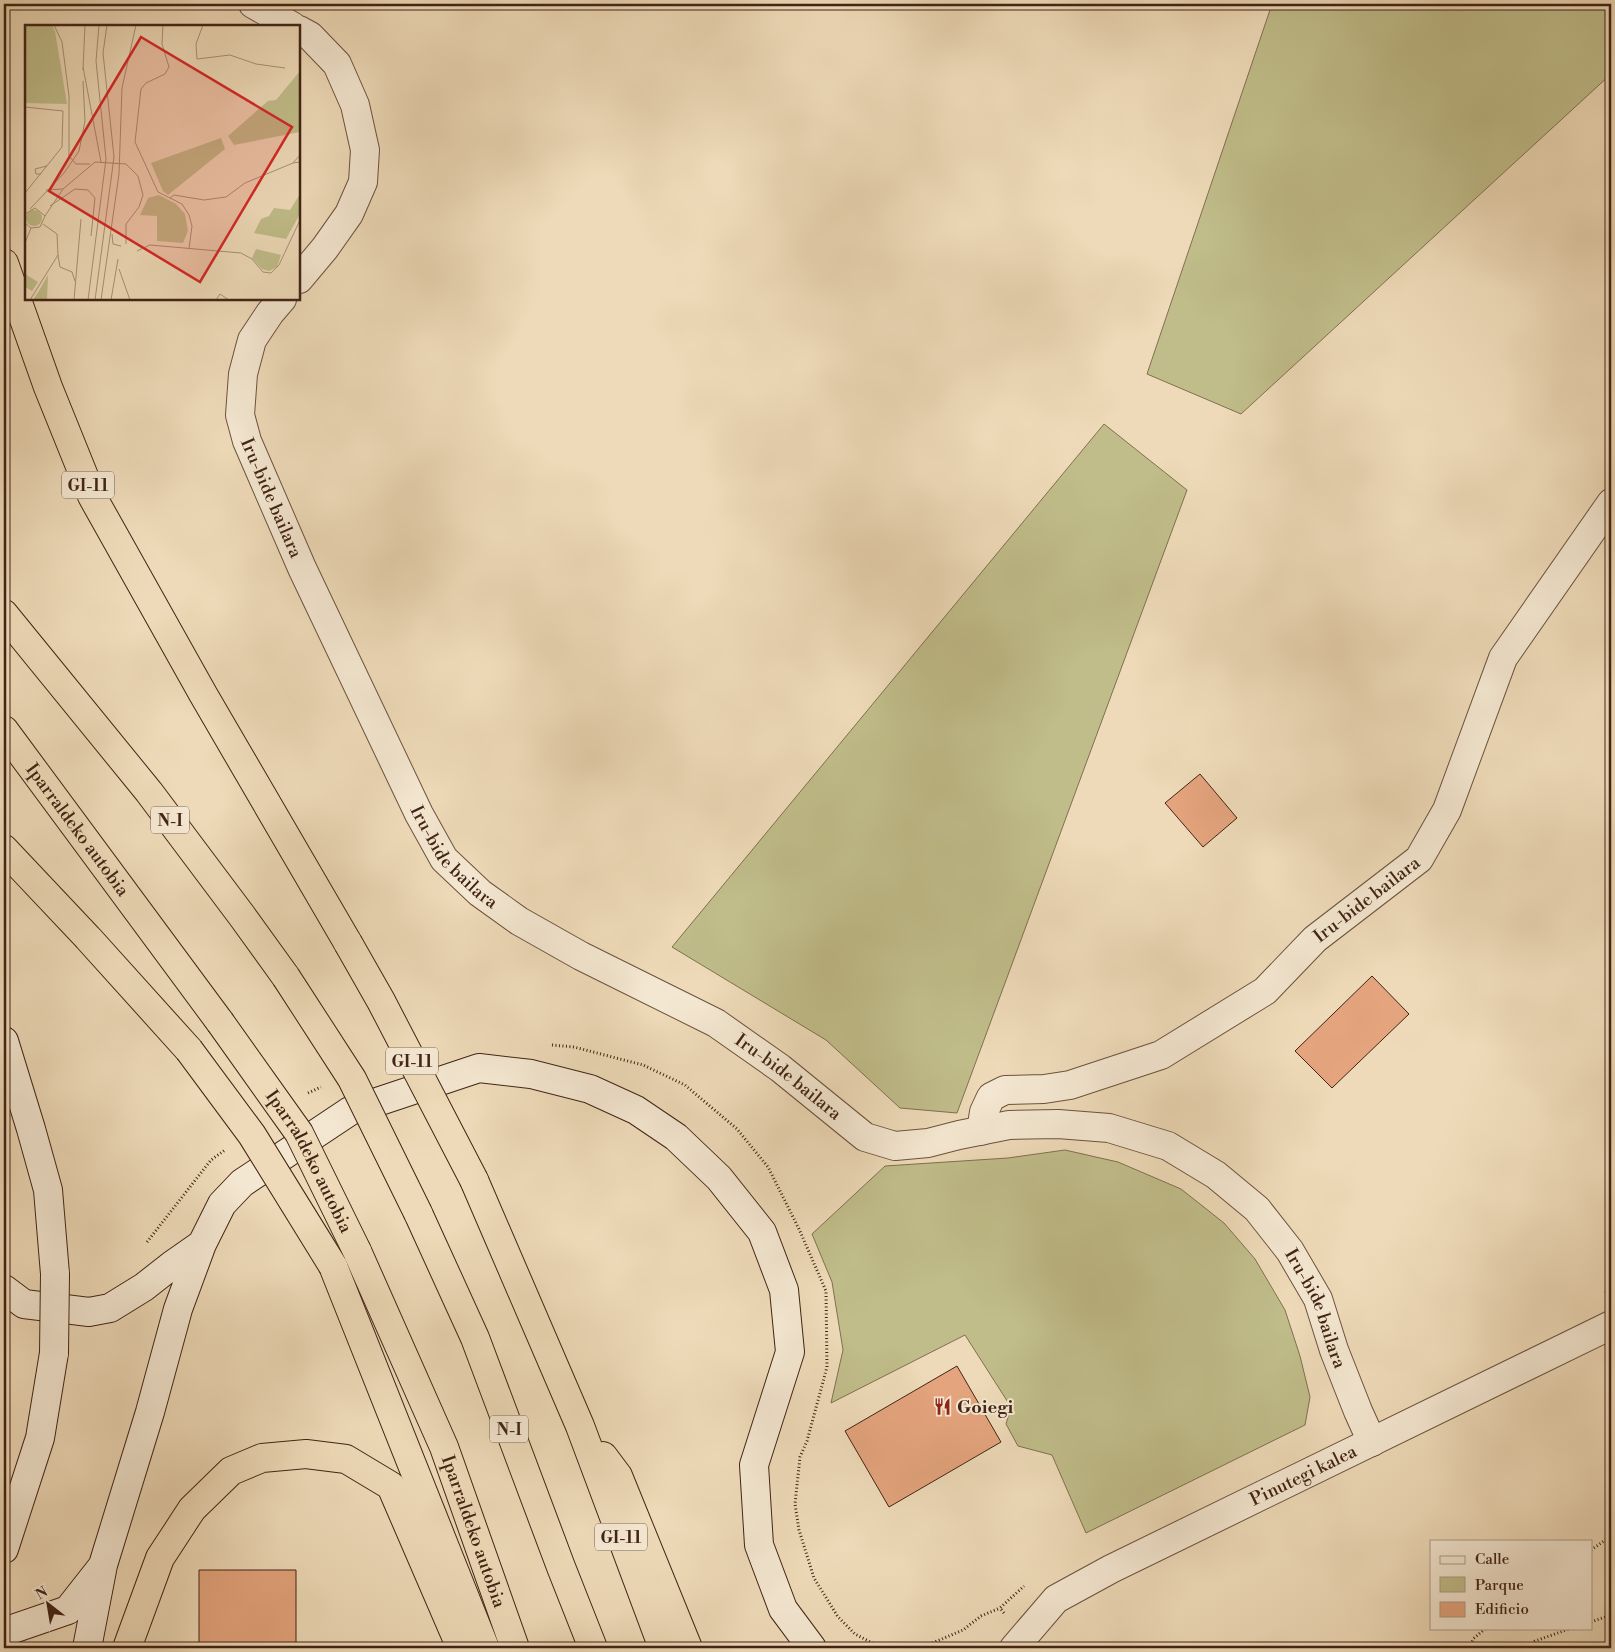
<svg xmlns="http://www.w3.org/2000/svg" width="1615" height="1652" font-family="'Libre Bodoni',serif">
<style>
.green{fill:#c0bd8a;stroke:#807050}
.building{fill:#e4a47d;stroke:#412415}
.lines{fill:none;stroke-linecap:round;stroke-linejoin:round}
.street-casing{stroke:#6c523e;stroke-width:30}
.secondary-casing{stroke:#412415;stroke-width:30}
.highway-casing{stroke:#412415;stroke-width:30}
.path{stroke:#412415;stroke-width:3;stroke-dasharray:1 2.5;stroke-linecap:butt}
.street{stroke:#f4e7d1;stroke-width:28}
.secondary{stroke:#f4e7d1;stroke-width:28}
.highway{stroke:#eedab8;stroke-width:28}
.secondary-bridge-casing{stroke:#412415;stroke-width:30;stroke-linecap:butt}
.highway-bridge-casing{stroke:#412415;stroke-width:30;stroke-linecap:butt}
.secondary-bridge{stroke:#f4e7d1;stroke-width:28}
.highway-bridge{stroke:#eedab8;stroke-width:28}
.labels{text-anchor:middle;stroke-width:4;stroke-linejoin:round;paint-order:stroke}
.shield{fill:#f4e7d1;stroke:#775e4d;stroke-width:1}
.shield-label{font-size:16px;font-weight:bold;fill:#412415}
.street-label{font-size:18px;fill:#412415;stroke:#f4e7d1}
.poi-label{font-size:18px;font-weight:bold;fill:#412415;stroke:#f4e7d1;text-anchor:start}
.inset-road{fill:none;stroke:#a99177;stroke-width:1}
.view{fill:#d62828;fill-opacity:0.15;stroke:#d62828;stroke-width:2.5}
.inset-edge{fill:none;stroke:#412415;stroke-width:2.5}
</style>
<rect width="100%" height="100%" fill="#eedab8"/>
<filter id="stains"><feTurbulence type="fractalNoise" baseFrequency=".004" numOctaves="4"/><feColorMatrix values="0 0 0 0 .2 0 0 0 0 .09 0 0 0 0 .02 0 0 0 .5 -.17"/></filter>
<radialGradient id="worn" r=".72"><stop offset=".6" stop-color="#630" stop-opacity="0"/><stop offset="1" stop-color="#630" stop-opacity=".3"/></radialGradient>
<path class="green" d="M 1272,4 L 1611,4 L 1611,74 L 1241,414 L 1147,374 Z
M 1104,424 L 1187,490 L 957,1113 L 900,1108 L 826,1040 L 672,947 Z
M 1065,1150 L 1118,1162 L 1181,1189 L 1224,1223 L 1255,1259 L 1285,1310 L 1300,1356 L 1310,1397 L 1305,1425 L 1086,1533 L 1052,1455 L 1018,1446 L 1006,1424 L 1011,1407 L 965,1335 L 831,1403 L 843,1350 L 832,1282 L 812,1234 L 885,1166 L 1008,1158 Z"/>
<path class="building" d="M 1200,774 L 1237,818 L 1203,847 L 1165,803 Z
M 1372,976 L 1409,1014 L 1332,1088 L 1295,1051 Z
M 957,1366 L 1001,1442 L 889,1507 L 845,1431 Z
M 199,1570 L 296,1570 L 296,1648 L 199,1648 Z"/>
<g class="lines">
<defs>
<g id="street">
<path d="M 253,4 L 292,26"/>
<path d="M 299,30 L 310,36 L 337,64 L 355,105 L 365,150 L 363,182 L 349,214 L 325,248 L 299,279"/>
<path id="s1" d="M 282,299 L 270,313 L 252,340 L 243,374 L 240,415 L 247,441 L 302,568 L 419,814 L 444,859 L 480,893 L 519,921 L 581,956 L 716,1023 L 780,1068 L 865,1137 L 895,1146 L 928,1143 L 959,1135 L 1009,1125 L 1058,1124 L 1109,1128 L 1168,1146 L 1216,1175 L 1257,1209 L 1290,1251 L 1318,1299 L 1334,1350 L 1358,1411 L 1372,1442"/>
<path id="s2" d="M 981,1131 L 984,1112 L 991,1097 L 1005,1090 L 1044,1089 L 1070,1085 L 1161,1055 L 1265,991 L 1315,939 L 1419,859 L 1447,810 L 1503,658 L 1611,503"/>
<path id="s3" d="M 1014,1648 L 1056,1599 L 1111,1569 L 1611,1325"/>
</g>
<path id="secondary" d="M 4,1041 L 31,1129 L 48,1190 L 55,1274
M 4,1289 L 24,1304 L 89,1312 L 110,1308 L 144,1287 L 172,1265 L 202,1244
M 4,1549 L 40,1438 L 54,1353
M 4,1632 L 68,1610 L 101,1568
M 87,1648 L 103,1565 L 150,1412 L 178,1309 L 202,1244 L 222,1204 L 242,1183 L 350,1111 L 479,1068 L 531,1074 L 590,1089 L 636,1110 L 676,1137 L 719,1178 L 762,1232 L 784,1290 L 790,1352 L 754,1465 L 759,1545 L 783,1609 L 812,1648"/>
<g id="highway">
<path d="M 4,263 L 48,387 L 92,496 L 203,694 L 348,943"/>
<path d="M 4,614 L 149,792 L 242,916 L 286,977"/>
<path id="s4" d="M 4,730 L 220,1022"/>
<path d="M 4,849 L 88,938 L 189,1050"/>
<path d="M 474,1180 L 580,1426 L 663,1648"/>
<path d="M 418,1213 L 475,1338 L 561,1567 L 593,1648"/>
<path id="s5" d="M 357,1251 L 444,1447 L 515,1648"/>
<path d="M 333,1266 L 485,1648"/>
<path d="M 603,1456 L 618,1476 L 688,1648"/>
<path d="M 127,1648 L 160,1558 L 192,1509 L 231,1471 L 262,1458 L 306,1454 L 346,1459 L 391,1486 L 461,1648"/>
</g>
</defs>
<use href="#street" class="street-casing"/>
<use href="#secondary" class="secondary-casing"/>
<use href="#highway" class="highway-casing"/>
<path class="path" d="M 552,1045 L 574,1047 L 643,1065 L 685,1085 L 737,1129 L 768,1167 L 799,1229 L 826,1291 L 827,1367 L 807,1441 L 800,1457 L 795,1504 L 799,1530 L 814,1578 L 838,1617 L 855,1634 L 878,1646 L 896,1648
M 308,1093 L 321,1087
M 147,1242 L 211,1160 L 225,1150
M 1605,1293 L 1611,1290
M 1591,1550 L 1611,1536
M 1004,1613 L 1000,1608 L 1024,1586
M 1591,1622 L 1611,1615
M 912,1648 L 930,1644 L 963,1630 L 981,1616 L 1000,1608
M 1470,1648 L 1473,1639 L 1486,1628
M 1526,1648 L 1535,1641 L 1572,1628"/>
<use href="#street" class="street"/>
<use href="#secondary" class="secondary"/>
<use href="#highway" class="highway"/>
<defs>
<path id="secondary-bridge" d="M 54,1353 L 55,1274"/>
<g id="highway-bridge">
<path d="M 348,943 L 381,1001 L 474,1180"/>
<path d="M 286,977 L 352,1079 L 418,1213"/>
<path id="s6" d="M 220,1022 L 299,1133 L 357,1251"/>
<path d="M 189,1050 L 252,1135 L 333,1266"/>
</g>
</defs>
<use href="#secondary-bridge" class="secondary-bridge-casing"/>
<use href="#highway-bridge" class="highway-bridge-casing"/>
<use href="#secondary-bridge" class="secondary-bridge"/>
<use href="#highway-bridge" class="highway-bridge"/>
</g>
<defs>
<symbol id="restaurant-bare" viewBox="-9 -9 18 18"><path d="M-5-6h1v4h1v-4h1v4h1v-4h1v5L-1.5 .5V6h-2V.5L-5-1ZM5-6V6H3V1.5H1.5Q1.5-4 5-6Z" fill="#8f2418" stroke="#f4e7d1" stroke-width="2.5" paint-order="stroke"/></symbol>
</defs>
<g fill-rule="evenodd">
<use href="#restaurant-bare" x="930" y="1394" width="25" height="25"/>
</g>
<g class="labels">
<g class="shield">
<rect x="62" y="471.5" width="52" height="27" rx="4"/>
<rect x="151" y="806.5" width="38" height="27" rx="4"/>
<rect x="386" y="1047.5" width="52" height="27" rx="4"/>
<rect x="490" y="1415.5" width="38" height="27" rx="4"/>
<rect x="595" y="1523.5" width="52" height="27" rx="4"/>
</g>
<g class="shield-label">
<text x="88" y="491">GI-11</text>
<text x="170" y="826">N-I</text>
<text x="412" y="1067">GI-11</text>
<text x="509" y="1435">N-I</text>
<text x="621" y="1543">GI-11</text>
</g>
<g class="street-label">
<text dy="6" stroke="none"><textPath href="#s1" startOffset="216">Iru-bide bailara</textPath></text>
<text dy="6" stroke="none"><textPath href="#s4" startOffset="124">Iparraldeko autobia</textPath></text>
<text dy="6" stroke="none"><textPath href="#s1" startOffset="621">Iru-bide bailara</textPath></text>
<text dy="6" stroke="none"><textPath href="#s2" startOffset="472">Iru-bide bailara</textPath></text>
<text dy="6" stroke="none"><textPath href="#s1" startOffset="1026">Iru-bide bailara</textPath></text>
<text dy="6" stroke="none"><textPath href="#s6" startOffset="166">Iparraldeko autobia</textPath></text>
<text dy="6" stroke="none"><textPath href="#s1" startOffset="1659">Iru-bide bailara</textPath></text>
<text dy="6" stroke="none"><textPath href="#s3" startOffset="341">Pinutegi kalea</textPath></text>
<text dy="6" stroke="none"><textPath href="#s5" startOffset="304">Iparraldeko autobia</textPath></text>
</g>
<g class="poi-label">
<text x="957" y="1413">Goiegi</text>
</g>
</g>
<g transform="translate(25 25)">
<rect width="275" height="275" fill="#eedab8"/>
<path d="M 0,0 L 27,0 L 30,6 L 42,79 L 0,78 ZM 275,46 L 275,107 L 209,120 L 203,111 L 243,76 L 251,75 ZM 196,113 L 200,124 L 143,170 L 138,166 L 126,138 ZM 275,169 L 275,189 L 261,214 L 229,208 L 236,194 L 244,191 L 249,183 L 265,185 ZM 134,170 L 151,179 L 160,189 L 163,206 L 158,218 L 132,216 L 132,191 L 115,190 L 123,173 ZM1 193a8 8 0 1 1 16 0a8 8 0 1 1-16 0ZM 231,224 L 256,230 L 252,242 L 244,246 L 237,244 L 227,233 ZM 0,249 L 13,257 L 7,266 L 0,262 ZM 23,250 L 22,275 L 8,275 L 14,266 Z" fill="#c0bd8a"/>
<path class="inset-road" d="M 29,0 L 37,17 L 44,71 L 44,131 L 51,139 L 65,139M 138,0 L 137,19 L 144,42 L 140,49 L 121,58 L 116,64 L 110,117 L 133,167 L 157,179 L 164,190 L 167,201 L 164,224M 178,0 L 171,19 L 172,34 L 205,30 L 231,39 L 260,43M 58,42 L 76,137M 58,45 L 60,0M 0,82 L 38,86M 275,130 L 268,138 L 275,137M 16,149 L 11,149 L 10,144 L 22,141M 21,165 L 38,164M 0,168 L 37,122 L 38,86M 145,173 L 149,170 L 179,175 L 201,172 L 220,158 L 268,138M 25,181 L 50,164 L 63,165 L 70,173 L 66,211M 5,184 L 39,148 L 54,126 L 60,96 L 58,56M 0,189 L 10,183 L 20,191 L 15,202 L 6,203 L 0,198M 20,191 L 38,164 L 70,137 L 101,139 L 113,151 L 118,170 L 114,182 L 101,199 L 101,219M 87,209 L 88,219 L 96,221M 0,218 L 6,203M 112,226 L 125,220 L 216,228 L 227,234 L 238,247 L 246,248 L 254,240 L 275,195M 33,230 L 35,242 L 47,247 L 50,256M 94,244 L 105,275M 5,275 L 33,230 L 32,209 L 18,199M 49,275 L 56,194M 63,275 L 81,134 L 71,36 L 74,0M 70,275 L 89,132 L 78,28 L 82,0M 76,275 L 94,149 L 97,63 L 111,0M 86,275 L 93,234M 191,275 L 195,269 L 204,275"/>
<path class="view" d="M 116,12 L 267,102 L 175,257 L 24,166 Z"/>
<rect width="275" height="275" class="inset-edge"/>
</g>
<rect width="1615" height="1652" fill="none" stroke="#eedab8" stroke-width="20"/>
<rect x="5" y="5" width="1605" height="1642" fill="none" stroke="#412415" stroke-width="2.5"/>
<rect x="10" y="10" width="1595" height="1632" fill="none" stroke="#412415"/>
<rect x="1430" y="1540" width="162" height="90" fill="#f4e7d1" stroke="#ac9986"/>
<rect x="1440" y="1556" width="25" height="8" fill="#f4e7d1" stroke="#ac9986"/>
<text x="1475" y="1564" font-size="15" fill="#412415">Calle</text>
<rect x="1440" y="1577" width="25" height="15" fill="#c0bd8a" stroke="#ac9986"/>
<text x="1475" y="1590" font-size="15" fill="#412415">Parque</text>
<rect x="1440" y="1602" width="25" height="15" fill="#e4a47d" stroke="#ac9986"/>
<text x="1475" y="1614" font-size="15" fill="#412415">Edificio</text>
<g transform="translate(48 1604) rotate(329)" stroke="#f4e7d1" stroke-width="4" paint-order="stroke">
<path d="M0-4L9 19L0 12L-9 19Z" fill="#412415"/>
<text y="-8" font-size="14" font-weight="bold" text-anchor="middle" fill="#412415">N</text>
</g>
<rect width="100%" height="100%" filter="url(#stains)"/>
<rect width="100%" height="100%" fill="url(#worn)"/>
</svg>
